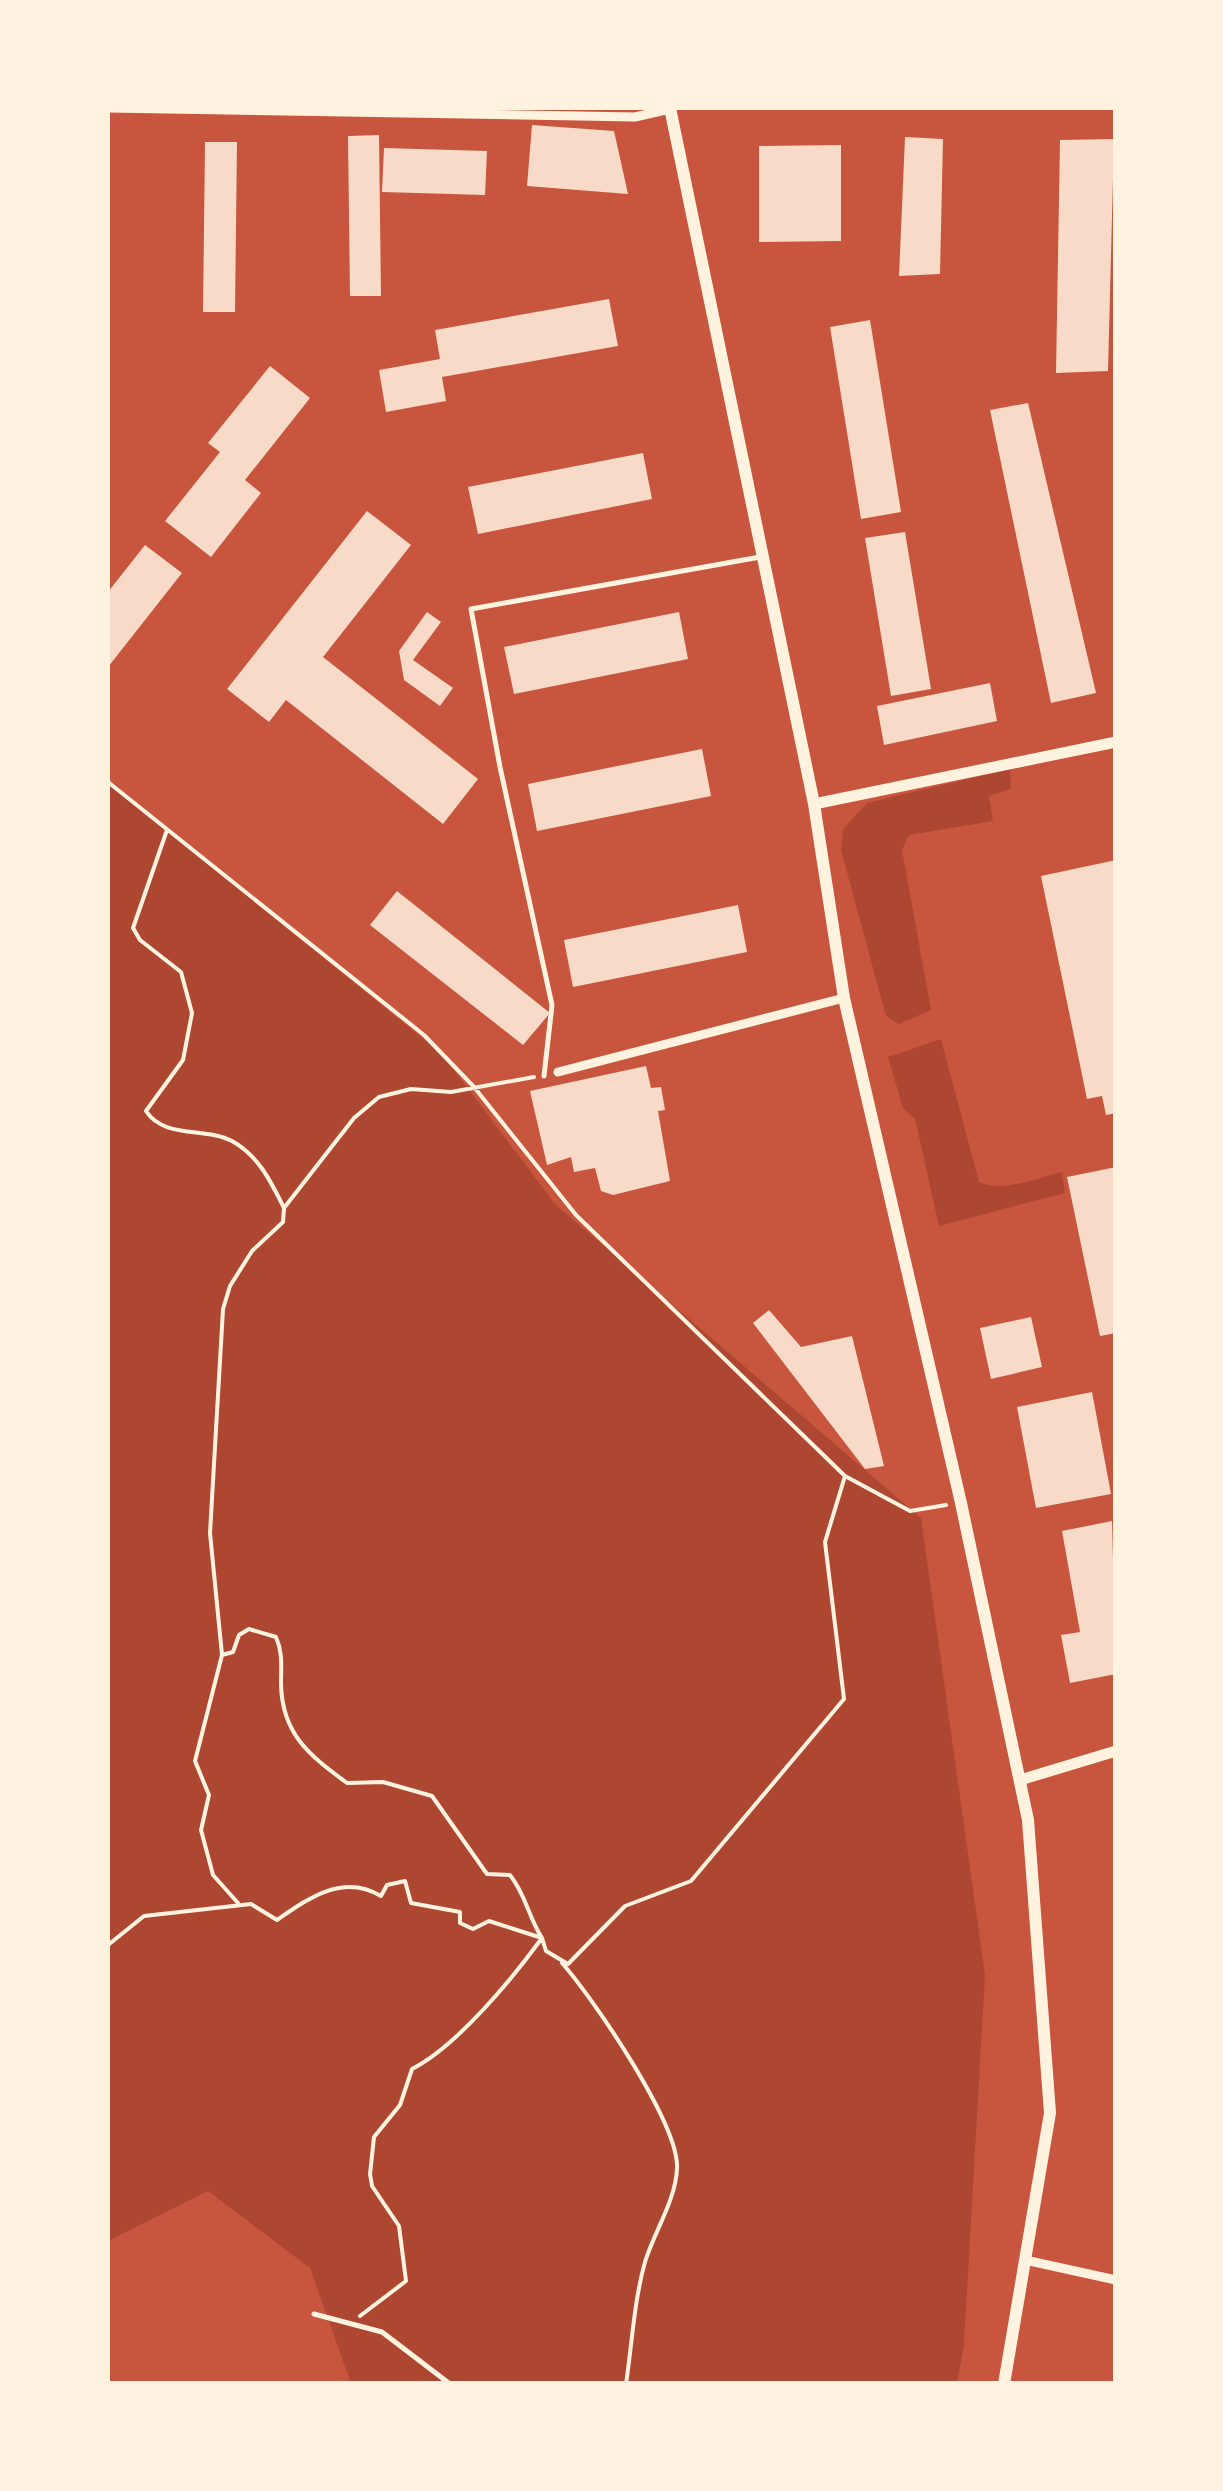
<svg xmlns="http://www.w3.org/2000/svg" width="1223" height="2491" font-family="'Zilla Slab',serif">
<style>
.green{fill:#ae4732}
.building{fill:#f7dbc8}
.lines{fill:none;stroke-linecap:round;stroke-linejoin:round}
.path{stroke:#fff3e0;stroke-width:4}
.service{stroke:#fff3e0;stroke-width:5}
.minor{stroke:#fff3e0;stroke-width:9}
.tertiary{stroke:#fff3e0;stroke-width:11}
.secondary{stroke:#fff3e0;stroke-width:12}
</style>
<rect width="100%" height="100%" fill="#c8553d"/>
<path class="green" d="M 1010,769 L 1011,789 L 989,796 L 993,821 L 909,835 L 902,850 L 931,1010 L 899,1024 L 886,1016 L 841,850 L 843,829 L 867,803 Z
M 108,783 L 442,1054 L 555,1204 L 921,1518 L 985,1975 L 964,2344 L 957,2383 L 351,2383 L 310,2268 L 208,2191 L 108,2241 Z
M 941,1039 L 979,1182 C 1002,1193 1038,1178 1062,1172 L 1065,1193 L 939,1226 L 915,1119 L 903,1108 L 888,1057 Z"/>
<path class="building" d="M 532,125 L 614,131 L 628,194 L 527,186 Z
M 379,135 L 381,296 L 350,296 L 348,136 Z
M 905,137 L 943,139 L 940,274 L 899,276 Z
M 1114,139 L 1108,371 L 1056,373 L 1060,140 Z
M 205,142 L 237,142 L 235,312 L 203,312 Z
M 841,145 L 841,241 L 759,242 L 759,146 Z
M 384,148 L 487,151 L 485,195 L 382,192 Z
M 609,299 L 618,346 L 442,377 L 446,401 L 386,412 L 379,370 L 440,359 L 435,330 Z
M 870,320 L 901,512 L 861,519 L 830,327 Z
M 270,366 L 310,398 L 245,480 L 261,493 L 211,557 L 165,521 L 220,452 L 208,443 Z
M 1028,403 L 1096,693 L 1051,703 L 990,410 Z
M 643,453 L 652,499 L 478,534 L 468,487 Z
M 367,511 L 411,545 L 323,657 L 478,779 L 443,824 L 286,700 L 269,722 L 227,689 Z
M 905,532 L 931,689 L 891,696 L 865,538 Z
M 145,545 L 182,573 L 108,667 L 108,592 Z
M 427,612 L 441,622 L 413,660 L 453,688 L 440,706 L 404,680 L 399,651 Z
M 679,612 L 688,659 L 514,694 L 504,647 Z
M 990,683 L 997,721 L 884,745 L 877,706 Z
M 702,749 L 711,796 L 537,831 L 528,784 Z
M 1116,860 L 1116,1113 L 1106,1115 L 1102,1096 L 1087,1099 L 1041,876 Z
M 397,891 L 550,1013 L 523,1045 L 370,925 Z
M 738,905 L 747,952 L 573,987 L 564,940 Z
M 646,1066 L 651,1088 L 661,1087 L 665,1110 L 658,1111 L 670,1181 L 613,1195 L 601,1191 L 595,1168 L 574,1172 L 571,1157 L 547,1165 L 530,1091 Z
M 1116,1167 L 1116,1333 L 1100,1336 L 1067,1177 Z
M 769,1310 L 801,1347 L 852,1336 L 884,1466 L 865,1469 L 753,1323 Z
M 1031,1317 L 1042,1367 L 991,1379 L 980,1328 Z
M 1092,1392 L 1111,1494 L 1036,1508 L 1017,1407 Z
M 1112,1521 L 1116,1674 L 1070,1683 L 1061,1635 L 1080,1632 L 1062,1531 Z"/>
<g class="lines">
<path class="path" d="M 108,782 L 424,1035 L 474,1087 L 576,1215 L 845,1476 L 910,1511 L 946,1505
M 167,830 L 133,928 L 140,940 L 181,972 L 192,1013 L 183,1060 L 146,1111 C 164,1139 205,1127 232,1141 C 259,1156 271,1182 284,1208
M 222,1655 L 233,1652 L 239,1635 L 249,1629 L 276,1637 C 283,1653 281,1667 281,1684 C 282,1734 309,1755 347,1783 L 383,1782 L 432,1796 L 487,1874 L 510,1875 C 526,1895 528,1916 542,1938 C 512,1979 457,2046 412,2069 L 400,2105 L 374,2137 L 370,2174 L 372,2186 L 399,2226 L 406,2281 L 360,2316
M 238,1903 L 213,1875 L 201,1830 L 209,1795 L 195,1761 L 222,1655 L 210,1533 L 223,1309 L 230,1286 L 252,1251 L 283,1222 L 284,1208 L 354,1118 L 379,1097 L 411,1089 L 451,1092 L 534,1077
M 108,1945 L 144,1916 L 251,1904 L 277,1920 C 309,1898 343,1873 381,1896 L 387,1885 L 405,1881 L 411,1903 L 460,1912 L 460,1923 L 473,1929 L 489,1921 L 542,1938 L 546,1951 L 568,1964 L 625,1906 L 691,1881 L 844,1699 L 825,1542 L 845,1476
M 562,1963 C 593,1998 679,2124 677,2168 C 676,2200 654,2232 645,2262 C 634,2301 632,2344 626,2384"/>
<path class="service" d="M 544,1076 L 552,1005 L 500,767 L 471,609 L 760,557
M 314,2314 L 382,2332 L 450,2384"/>
<path class="minor" d="M 108,108 L 635,117 L 670,109
M 558,1072 L 844,998
M 1025,2260 L 1116,2280"/>
<path class="tertiary" d="M 814,804 L 1116,742
M 1020,1780 L 1116,1751"/>
<path class="secondary" d="M 670,108 L 814,804 L 844,998 L 961,1503 L 1028,1820 L 1050,2113 L 1004,2384"/>
</g>
<rect width="1223" height="2491" fill="none" stroke="#fff3e0" stroke-width="220"/>
</svg>
